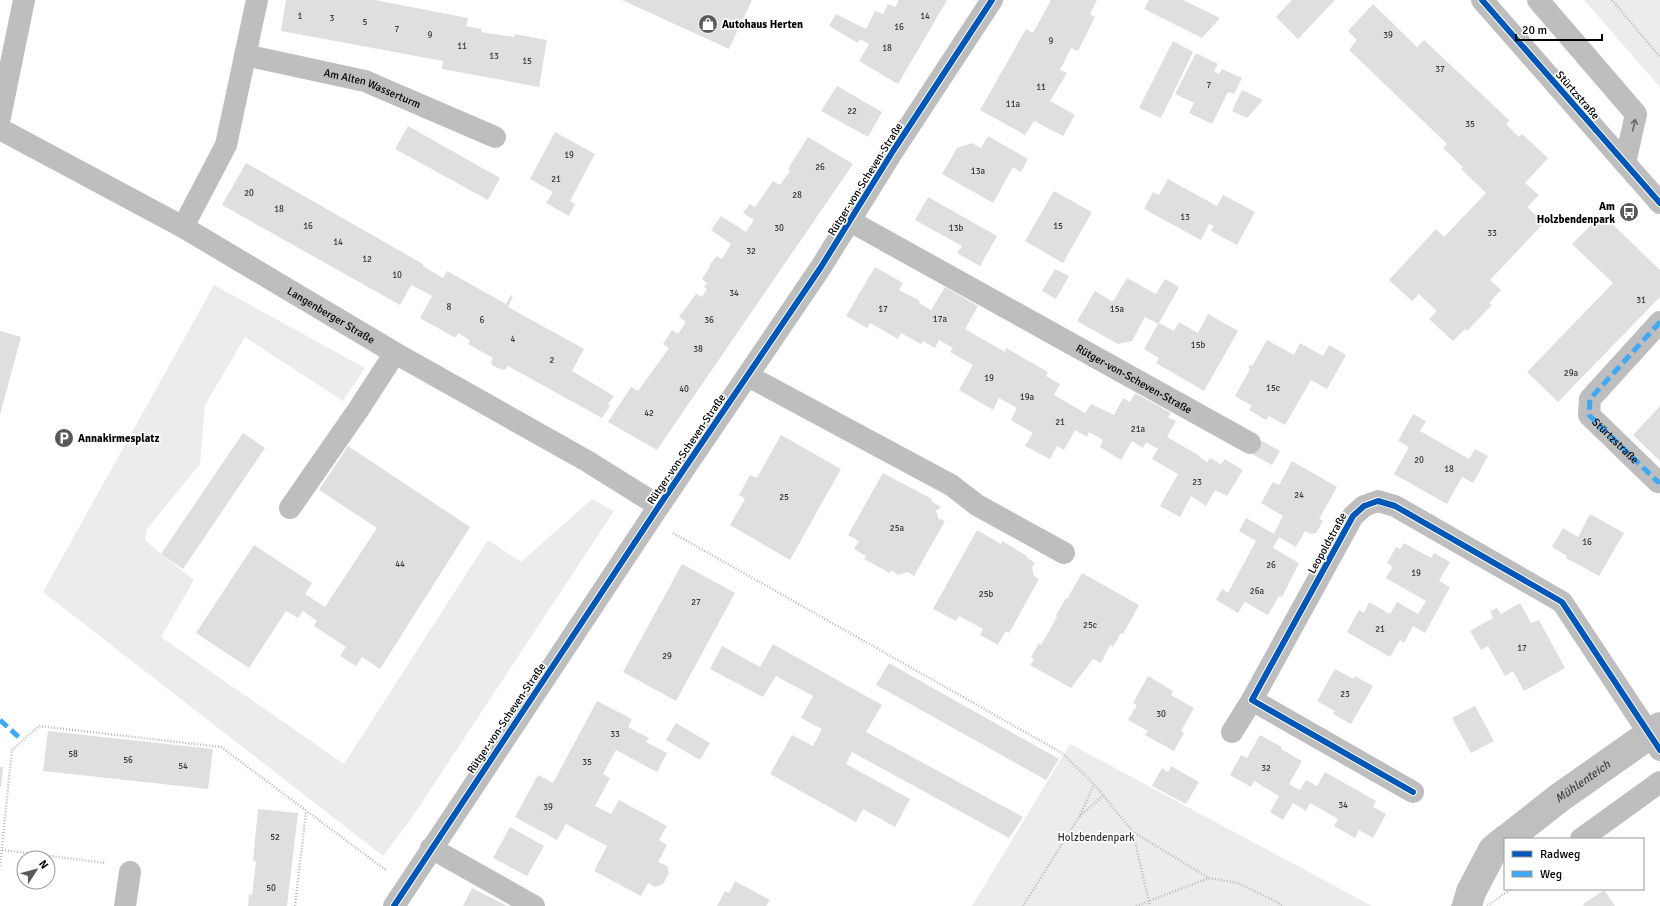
<svg xmlns="http://www.w3.org/2000/svg" width="1660" height="906" font-family="Signika,sans-serif">
<style>
.green{fill:#ececec}
.lines{fill:none;stroke-linecap:round;stroke-linejoin:round}
.canal{stroke:#bfbfbf;stroke-width:30}
.building{fill:#dfdfdf}
.path{stroke:#b9b9b9;stroke-width:2.5;stroke-dasharray:1 2;stroke-linecap:butt}
.minor{stroke:#bebebe;stroke-width:22}
.major{stroke:#bebebe;stroke-width:22}
.quiet{stroke:#3fa9f5;stroke-width:5;stroke-dasharray:10 5;stroke-linecap:butt}
.cycleway-casing{stroke:#fff;stroke-width:8}
.cycleway{stroke:#0057b8;stroke-width:6}
.oneway{stroke:#686868}
.labels{text-anchor:middle;stroke-width:3.5;stroke-linejoin:round;paint-order:stroke}
.number-label{font-size:9px;fill:#383838}
.poi-label{font-size:11px;font-weight:bold;fill:#000;stroke:#fff;text-anchor:start}
.street-label{font-size:11px;fill:#000;stroke:#fff}
.park-label{font-size:11px;fill:#333;stroke:#fff}
.water-label{font-size:12px;font-style:italic;fill:#444;stroke:#fff}
</style>
<rect width="100%" height="100%" fill="#fff"/>
<path class="green" d="M 1584,0 L 1660,0 L 1660,89 L 1659,86 Z
M 214,285 L 365,368 L 343,401 L 245,337 L 205,405 L 200,464 L 147,529 L 145,540 L 161,554 L 194,580 L 161,637 L 344,764 L 488,540 L 521,562 L 592,499 L 614,511 L 411,819 L 383,856 L 43,592 Z
M 1070,744 L 1372,906 L 972,906 Z"/>
<g class="lines">
<g class="canal">
<path id="s1" d="M 1507,839 L 1559,798 L 1660,727"/>
<path d="M 1467,906 L 1471,892 L 1493,850 L 1505,840"/>
</g>
</g>
<path class="building" d="M 286,0 L 375,0 L 468,18 L 466,26 L 482,29 L 481,32 L 514,37 L 515,34 L 547,40 L 539,87 L 442,69 L 443,61 L 281,31 Z
M 622,0 L 752,0 L 729,49 Z
M 899,0 L 947,0 L 898,84 L 859,61 L 869,44 L 860,39 L 858,43 L 829,26 L 836,14 L 866,29 L 875,11 L 883,14 L 888,4 L 895,7 Z
M 1051,0 L 1097,0 L 1090,14 L 1095,17 L 1078,51 L 1071,48 L 1060,70 L 1067,73 L 1050,101 L 1075,115 L 1063,136 L 1034,121 L 1025,135 L 980,110 L 1026,29 L 1033,33 Z
M 1149,0 L 1183,0 L 1220,18 L 1202,38 L 1144,9 Z
M 1292,0 L 1335,0 L 1298,39 L 1276,17 Z
M 1373,4 L 1417,47 L 1424,40 L 1508,119 L 1509,121 L 1506,124 L 1519,137 L 1522,134 L 1548,158 L 1525,183 L 1539,195 L 1527,207 L 1544,223 L 1490,280 L 1501,290 L 1489,303 L 1492,305 L 1467,331 L 1465,329 L 1453,341 L 1429,319 L 1437,311 L 1419,294 L 1412,301 L 1389,280 L 1436,229 L 1444,237 L 1486,193 L 1461,169 L 1463,167 L 1443,148 L 1447,144 L 1349,50 L 1357,40 L 1348,31 Z
M 1173,41 L 1193,52 L 1161,118 L 1139,108 Z
M 1196,53 L 1218,64 L 1214,71 L 1219,74 L 1222,69 L 1242,78 L 1234,94 L 1228,92 L 1212,124 L 1189,113 L 1194,103 L 1175,94 Z
M 837,86 L 882,112 L 868,137 L 821,111 Z
M 1242,90 L 1263,100 L 1247,118 L 1232,111 Z
M 408,126 L 500,178 L 488,200 L 395,149 Z
M 555,132 L 595,154 L 570,201 L 575,204 L 569,216 L 546,203 L 553,192 L 530,179 Z
M 988,136 L 1028,159 L 1021,172 L 1013,167 L 993,203 L 942,174 L 957,148 L 972,143 L 981,148 Z
M 808,137 L 853,164 L 657,450 L 608,422 L 631,387 L 638,391 L 669,348 L 663,344 L 672,330 L 678,334 L 686,322 L 679,317 L 696,294 L 702,297 L 707,289 L 704,287 L 707,283 L 702,279 L 709,268 L 710,264 L 717,256 L 722,259 L 731,244 L 711,230 L 721,216 L 746,232 L 754,220 L 743,213 L 750,204 L 755,207 L 773,181 L 780,185 L 790,171 L 788,169 Z
M 246,163 L 423,264 L 423,266 L 443,278 L 447,271 L 506,304 L 511,295 L 513,296 L 508,307 L 584,349 L 572,371 L 614,396 L 608,404 L 610,406 L 602,418 L 508,366 L 506,369 L 502,370 L 492,365 L 491,361 L 493,358 L 468,344 L 470,340 L 458,333 L 456,337 L 454,337 L 420,318 L 432,296 L 423,291 L 411,285 L 400,305 L 222,205 Z
M 1168,179 L 1217,206 L 1223,195 L 1255,212 L 1237,245 L 1211,231 L 1214,226 L 1209,224 L 1201,240 L 1144,209 L 1153,192 L 1159,195 Z
M 1054,191 L 1092,212 L 1063,263 L 1025,241 Z
M 928,197 L 997,236 L 980,266 L 957,253 L 962,246 L 915,220 Z
M 1602,214 L 1660,270 L 1660,297 L 1558,402 L 1527,372 L 1613,283 L 1572,244 Z
M 875,267 L 903,283 L 899,290 L 920,301 L 919,303 L 931,310 L 945,287 L 978,306 L 965,329 L 1005,352 L 1006,348 L 1048,372 L 1046,376 L 1060,384 L 1054,395 L 1085,413 L 1091,404 L 1114,415 L 1123,398 L 1130,402 L 1135,393 L 1171,413 L 1168,417 L 1176,421 L 1167,437 L 1200,456 L 1199,457 L 1207,462 L 1210,458 L 1221,464 L 1225,459 L 1243,470 L 1227,496 L 1215,490 L 1206,506 L 1191,496 L 1180,517 L 1160,506 L 1178,474 L 1152,459 L 1158,449 L 1146,442 L 1143,448 L 1132,441 L 1121,460 L 1100,447 L 1103,440 L 1089,432 L 1087,437 L 1075,430 L 1064,450 L 1057,446 L 1050,459 L 1025,446 L 1033,433 L 1011,420 L 1017,408 L 999,398 L 993,410 L 959,390 L 973,365 L 950,352 L 953,348 L 939,340 L 935,348 L 923,341 L 921,344 L 901,333 L 898,339 L 870,323 L 867,328 L 846,316 Z
M 1055,269 L 1069,276 L 1056,299 L 1042,291 Z
M 1127,278 L 1156,294 L 1165,279 L 1179,287 L 1159,323 L 1174,331 L 1179,322 L 1198,333 L 1208,314 L 1238,331 L 1204,391 L 1156,363 L 1159,358 L 1144,349 L 1158,324 L 1145,317 L 1132,341 L 1118,344 L 1077,321 L 1095,291 L 1111,301 L 1114,300 Z
M 0,331 L 21,337 L 0,415 Z
M 1267,340 L 1294,355 L 1300,343 L 1323,356 L 1329,345 L 1346,355 L 1327,389 L 1311,380 L 1285,425 L 1269,416 L 1266,420 L 1249,410 L 1252,406 L 1235,396 L 1250,369 L 1248,368 L 1250,365 L 1252,366 Z
M 1660,406 L 1660,461 L 1633,435 Z
M 1413,414 L 1426,421 L 1420,431 L 1469,459 L 1475,449 L 1488,456 L 1473,483 L 1462,477 L 1447,504 L 1394,474 L 1409,447 L 1398,441 Z
M 243,433 L 265,448 L 183,569 L 161,554 Z
M 781,435 L 841,469 L 790,560 L 730,525 L 745,499 L 739,495 L 750,475 L 757,478 Z
M 1260,440 L 1280,451 L 1272,465 L 1252,454 Z
M 348,446 L 470,527 L 380,669 L 362,657 L 356,666 L 340,656 L 346,647 L 314,626 L 317,621 L 303,611 L 298,618 L 286,611 L 249,668 L 196,633 L 254,545 L 312,583 L 305,594 L 325,607 L 377,528 L 319,490 Z
M 1292,461 L 1337,487 L 1319,519 L 1323,521 L 1316,533 L 1311,534 L 1305,531 L 1296,547 L 1279,537 L 1273,548 L 1299,563 L 1282,597 L 1279,596 L 1268,615 L 1245,602 L 1238,613 L 1216,600 L 1222,589 L 1228,593 L 1256,541 L 1239,531 L 1246,518 L 1274,534 L 1283,516 L 1261,503 L 1273,482 L 1279,485 Z
M 883,473 L 932,499 L 931,501 L 941,507 L 936,511 L 939,520 L 941,519 L 945,521 L 914,576 L 908,572 L 898,575 L 891,570 L 890,573 L 864,559 L 866,556 L 854,549 L 859,541 L 848,535 Z
M 1590,514 L 1624,533 L 1599,576 L 1566,558 L 1567,556 L 1552,547 L 1563,528 L 1578,537 Z
M 977,530 L 1001,544 L 1002,541 L 1027,556 L 1026,557 L 1035,563 L 1032,567 L 1034,576 L 1039,579 L 1009,633 L 1006,631 L 998,645 L 980,635 L 983,629 L 959,616 L 956,621 L 933,609 Z
M 1404,543 L 1431,558 L 1434,553 L 1450,562 L 1439,581 L 1450,587 L 1425,633 L 1413,626 L 1404,643 L 1400,640 L 1390,657 L 1347,632 L 1359,610 L 1364,613 L 1369,602 L 1390,614 L 1397,602 L 1418,614 L 1426,601 L 1386,578 L 1392,568 L 1391,565 L 1387,563 L 1396,547 L 1400,549 Z
M 682,564 L 735,593 L 676,701 L 623,672 Z
M 1082,573 L 1139,605 L 1123,634 L 1121,633 L 1113,647 L 1110,645 L 1101,663 L 1093,659 L 1071,688 L 1030,665 L 1034,659 L 1031,657 L 1039,643 L 1041,645 L 1057,617 L 1056,615 L 1066,598 L 1067,599 Z
M 1520,603 L 1531,623 L 1539,620 L 1565,668 L 1524,691 L 1513,671 L 1505,676 L 1488,646 L 1481,650 L 1470,631 L 1493,618 L 1490,611 L 1497,608 L 1501,614 Z
M 773,644 L 882,705 L 866,732 L 1023,817 L 1009,838 L 852,752 L 846,764 L 910,799 L 895,827 L 863,809 L 856,822 L 770,774 L 792,735 L 813,746 L 822,729 L 801,718 L 813,696 L 776,676 L 763,697 L 710,669 L 722,646 L 760,667 Z
M 889,663 L 908,674 L 1059,759 L 1046,780 L 896,696 L 876,685 Z
M 1335,669 L 1353,679 L 1355,676 L 1373,686 L 1351,724 L 1333,714 L 1335,711 L 1317,701 Z
M 1148,676 L 1173,691 L 1171,695 L 1194,708 L 1181,731 L 1184,733 L 1174,751 L 1145,735 L 1148,731 L 1128,720 L 1137,705 L 1133,703 Z
M 597,701 L 632,719 L 628,727 L 649,738 L 646,742 L 667,753 L 657,772 L 616,750 L 603,774 L 610,778 L 595,806 L 611,814 L 619,800 L 667,826 L 659,840 L 667,845 L 658,862 L 667,866 L 669,873 L 663,884 L 655,887 L 648,883 L 641,896 L 594,871 L 607,846 L 566,824 L 557,840 L 515,817 L 538,775 L 553,783 Z
M 1475,706 L 1494,741 L 1471,753 L 1452,718 Z
M 676,723 L 710,743 L 700,760 L 666,740 Z
M 48,731 L 213,749 L 208,789 L 43,771 Z
M 1260,735 L 1282,747 L 1281,749 L 1302,761 L 1289,784 L 1300,790 L 1306,780 L 1317,786 L 1325,772 L 1376,801 L 1373,807 L 1386,814 L 1373,838 L 1359,830 L 1355,838 L 1334,826 L 1338,819 L 1310,803 L 1306,811 L 1293,803 L 1283,820 L 1270,812 L 1279,796 L 1254,781 L 1251,787 L 1230,775 L 1241,755 L 1247,758 Z
M 1171,766 L 1199,782 L 1186,804 L 1152,786 L 1162,768 L 1168,772 Z
M 0,767 L 3,767 L 1,787 L 0,787 Z
M 258,809 L 298,813 L 287,906 L 248,906 L 249,894 L 252,895 L 254,878 L 256,862 L 253,861 Z
M 510,827 L 544,846 L 527,876 L 493,858 Z
M 735,881 L 770,900 L 766,906 L 717,906 L 725,891 L 729,893 Z
M 472,888 L 507,906 L 463,906 Z
M 1604,890 L 1615,906 L 1584,906 L 1583,904 Z"/>
<g class="lines">
<path class="path" d="M 1612,0 L 1660,57
M 673,533 L 1062,753 L 1094,784 L 1133,832 L 1209,878 L 1238,883 L 1277,902 L 1282,906
M 1080,816 L 1104,795
M 1133,833 L 1150,906
M 2,850 L 106,863
M 0,866 L 12,750 L 39,726 L 221,747 L 387,871
M 295,906 L 306,812
M 1023,906 L 1079,817 L 1094,784
M 1136,906 L 1209,878
M 1451,906 L 1454,906
M 1487,906 L 1511,889"/>
<g class="minor">
<path d="M 1538,0 L 1636,114 L 1625,163"/>
<path id="s2" d="M 245,55 L 365,81 L 495,137"/>
<path d="M 0,117 L 24,0"/>
<path id="s3" d="M 0,129 L 183,227 L 395,353 L 587,461 L 659,506"/>
<path id="s4" d="M 850,221 L 1250,443"/>
<path d="M 183,227 L 226,145 L 257,0"/>
<path d="M 1660,322 L 1590,399 L 1589,415 L 1658,482 L 1660,481"/>
<path d="M 748,376 L 951,485 L 977,505 L 1064,553"/>
<path d="M 290,508 L 358,410 L 395,353"/>
<path d="M 1232,732 L 1252,700"/>
<path d="M 1413,792 L 1252,700 L 1353,516 L 1364,506 L 1378,501 L 1395,506 L 1562,602 L 1660,750"/>
<path d="M 1581,839 L 1660,782"/>
<path d="M 431,848 L 534,906"/>
<path d="M 125,906 L 130,872"/>
<path d="M 394,906 L 659,506 L 821,267 L 893,151 L 992,0"/>
</g>
<path class="major" d="M 1482,0 L 1660,203"/>
<g class="quiet">
<path id="s5" d="M 1660,322 L 1590,399 L 1589,415 L 1658,482 L 1660,481"/>
<path d="M 0,720 L 22,740"/>
</g>
<defs>
<path id="cycleway" d="M 1482,0 L 1660,203
M 1413,792 L 1252,700 L 1353,516 L 1364,506 L 1378,501 L 1395,506 L 1562,602 L 1660,750
M 394,906 L 659,506 L 821,267 L 893,151 L 992,0"/>
</defs>
<use href="#cycleway" class="cycleway-casing"/>
<use href="#cycleway" class="cycleway"/>
</g>
<defs><path id="oneway-shaft" d="M-6 0H5M1.5-3L5.5 0L1.5 3" fill="none" stroke-width="1.6" stroke-linecap="round" stroke-linejoin="round"/></defs>
<use class="oneway" href="#oneway-shaft" transform="translate(1634 125) rotate(-77)"/>
<defs>
<symbol id="shop-disc" viewBox="-11 -11 22 22"><circle r="9.5" fill="#595959" stroke="#fff"/><path d="M-5-2.5h2.3a2.7 3.5 0 0 1 5.4 0H5L5.5 6h-11ZM-1.5-2.5h3a1.5 2.3 0 0 0-3 0Z" fill="#fff"/></symbol>
<symbol id="bus-disc" viewBox="-11 -11 22 22"><circle r="9.5" fill="#595959" stroke="#fff"/><path d="M-5-6H5V4H4V6H2V4H-2V6H-4V4H-5ZM-3.5-4V0h7V-4ZM-3.5 1.2v1.5H-2V1.2ZM2 1.2v1.5H3.5V1.2Z" fill="#fff"/></symbol>
<symbol id="parking-disc" viewBox="-11 -11 22 22"><circle r="9.5" fill="#595959" stroke="#fff"/><path d="M-3.5-5.5H1a3.5 3.5 0 0 1 0 7H-1V5.5H-3.5ZM-1-3.4V-.6H.8a1.4 1.4 0 0 0 0-2.8Z" fill="#fff"/></symbol>
</defs>
<g fill-rule="evenodd">
<use href="#shop-disc" x="697" y="13" width="22" height="22"/>
<use href="#bus-disc" x="1618" y="201" width="22" height="22"/>
<use href="#parking-disc" x="53" y="427" width="22" height="22"/>
</g>
<g class="labels">
<g class="number-label">
<text x="300" y="19">1</text>
<text x="925" y="19">14</text>
<text x="332" y="21">3</text>
<text x="365" y="25">5</text>
<text x="899" y="30">16</text>
<text x="397" y="32">7</text>
<text x="430" y="38">9</text>
<text x="1388" y="38">39</text>
<text x="1051" y="44">9</text>
<text x="462" y="49">11</text>
<text x="887" y="51">18</text>
<text x="494" y="59">13</text>
<text x="527" y="64">15</text>
<text x="1440" y="72">37</text>
<text x="1209" y="88">7</text>
<text x="1041" y="90">11</text>
<text x="1013" y="107">11a</text>
<text x="852" y="114">22</text>
<text x="1470" y="127">35</text>
<text x="569" y="158">19</text>
<text x="820" y="170">26</text>
<text x="978" y="174">13a</text>
<text x="556" y="182">21</text>
<text x="249" y="196">20</text>
<text x="797" y="198">28</text>
<text x="279" y="212">18</text>
<text x="1185" y="220">13</text>
<text x="308" y="229">16</text>
<text x="1058" y="229">15</text>
<text x="779" y="231">30</text>
<text x="956" y="231">13b</text>
<text x="1492" y="236">33</text>
<text x="338" y="245">14</text>
<text x="751" y="254">32</text>
<text x="367" y="262">12</text>
<text x="397" y="278">10</text>
<text x="734" y="296">34</text>
<text x="1641" y="303">31</text>
<text x="449" y="310">8</text>
<text x="883" y="312">17</text>
<text x="1117" y="312">15a</text>
<text x="940" y="322">17a</text>
<text x="482" y="323">6</text>
<text x="709" y="323">36</text>
<text x="513" y="342">4</text>
<text x="1198" y="348">15b</text>
<text x="698" y="352">38</text>
<text x="552" y="363">2</text>
<text x="1571" y="376">29a</text>
<text x="989" y="381">19</text>
<text x="1273" y="391">15c</text>
<text x="684" y="392">40</text>
<text x="1027" y="400">19a</text>
<text x="649" y="416">42</text>
<text x="1060" y="425">21</text>
<text x="1138" y="432">21a</text>
<text x="1419" y="463">20</text>
<text x="1449" y="472">18</text>
<text x="1197" y="485">23</text>
<text x="1299" y="498">24</text>
<text x="784" y="500">25</text>
<text x="897" y="531">25a</text>
<text x="1587" y="545">16</text>
<text x="400" y="567">44</text>
<text x="1271" y="568">26</text>
<text x="1416" y="576">19</text>
<text x="1257" y="594">26a</text>
<text x="986" y="597">25b</text>
<text x="696" y="605">27</text>
<text x="1090" y="628">25c</text>
<text x="1380" y="632">21</text>
<text x="1522" y="651">17</text>
<text x="667" y="659">29</text>
<text x="1345" y="697">23</text>
<text x="1161" y="717">30</text>
<text x="615" y="737">33</text>
<text x="73" y="757">58</text>
<text x="128" y="763">56</text>
<text x="587" y="765">35</text>
<text x="183" y="769">54</text>
<text x="1266" y="771">32</text>
<text x="1343" y="808">34</text>
<text x="548" y="810">39</text>
<text x="275" y="840">52</text>
<text x="271" y="891">50</text>
</g>
<g class="poi-label">
<text x="722" y="28">Autohaus Herten</text>
<text x="1615" y="210" text-anchor="end">Am<tspan x="1615" dy="13">Holzbendenpark</tspan></text>
<text x="78" y="442">Annakirmesplatz</text>
</g>
<g class="street-label">
<text dy="4" stroke="none"><textPath href="#s2" startOffset="132">Am Alten Wasserturm</textPath></text>
<text transform="translate(1578 95) rotate(49)" y="4">Stürtzstraße</text>
<text transform="translate(865 179) rotate(-58)" y="4">Rütger-von-Scheven-Straße</text>
<text dy="4" stroke="none"><textPath href="#s3" startOffset="380">Langenberger Straße</textPath></text>
<text dy="4" stroke="none"><textPath href="#s4" startOffset="325">Rütger-von-Scheven-Straße</textPath></text>
<text dy="4" stroke="none"><textPath href="#s5" startOffset="157">Stürtzstraße</textPath></text>
<text transform="translate(686 449) rotate(-56)" y="4">Rütger-von-Scheven-Straße</text>
<text transform="translate(1327 543) rotate(-61)" y="4">Leopoldstraße</text>
<text transform="translate(506 718) rotate(-56)" y="4">Rütger-von-Scheven-Straße</text>
</g>
<g class="park-label">
<text x="1096" y="841">Holzbendenpark</text>
</g>
<g class="water-label">
<text dy="4" stroke="none"><textPath href="#s1" startOffset="95">Mühlenteich</textPath></text>
</g>
</g>
<rect x="1504" y="838" width="140" height="52" fill="#ffffff" stroke="#999999"/>
<rect x="1512" y="851" width="20" height="6" fill="#0057b8" stroke="#999999"/>
<text x="1540" y="858" font-size="12" fill="#000000">Radweg</text>
<rect x="1512" y="871" width="20" height="6" fill="#3fa9f5" stroke="#999999"/>
<text x="1540" y="878" font-size="12" fill="#000000">Weg</text>
<g transform="translate(36 870) rotate(54)"><circle r="19" fill="#ffffff" stroke="#999999"/>
<path d="M0-3L7 15L0 10L-7 15Z" fill="#595959"/>
<text y="-6" font-size="11" font-weight="bold" text-anchor="middle" fill="#000000">N</text>
</g>
<path d="M1516 34v6h86v-6" fill="none" stroke="#000000" stroke-width="2"/>
<text x="1522" y="34" font-size="12" fill="#000000" stroke="#ffffff" stroke-width="3" paint-order="stroke">20 m</text>
</svg>
